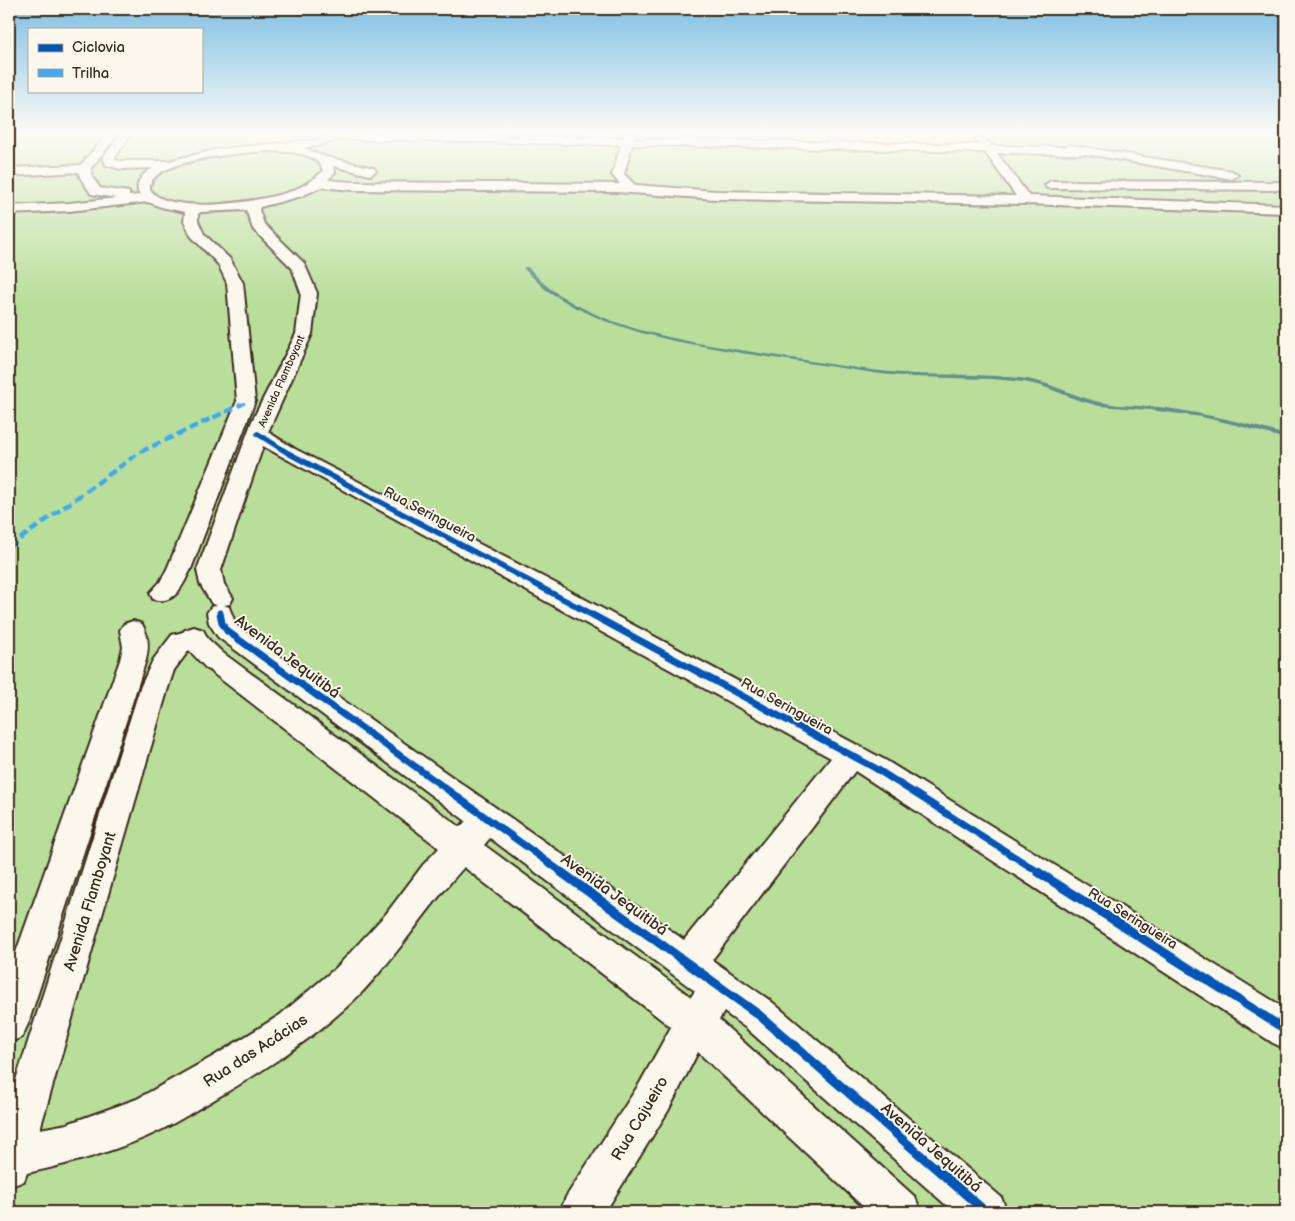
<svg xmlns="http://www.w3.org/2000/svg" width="1295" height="1221" font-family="'Balsamiq Sans',sans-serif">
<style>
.green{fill:#b8de99;stroke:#7a845c}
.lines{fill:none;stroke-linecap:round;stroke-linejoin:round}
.stream{fill:#658e91;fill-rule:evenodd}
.minor-casing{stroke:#3b2a1e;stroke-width:4}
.minor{fill:#fbf7ec;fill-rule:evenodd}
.quiet-far1{stroke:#3fa9f5;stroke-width:3;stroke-dasharray:7 3;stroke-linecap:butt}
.quiet{stroke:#3fa9f5;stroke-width:4.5;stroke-dasharray:9 4.5;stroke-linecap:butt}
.cycleway-far2-casing{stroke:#fbf7ec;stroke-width:8}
.cycleway-far1-casing{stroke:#fbf7ec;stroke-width:10}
.cycleway-casing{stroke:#fbf7ec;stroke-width:12}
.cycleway-far2{stroke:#0057b8;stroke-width:5.5}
.cycleway-far1{stroke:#0057b8;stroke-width:7}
.cycleway{stroke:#0057b8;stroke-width:9}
.labels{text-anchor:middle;stroke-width:4;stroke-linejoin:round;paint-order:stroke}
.far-street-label{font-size:11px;fill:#3b2a1e;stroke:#fbf7ec}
.street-label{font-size:14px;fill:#3b2a1e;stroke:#fbf7ec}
.near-street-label{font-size:16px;fill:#3b2a1e;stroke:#fbf7ec}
</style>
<rect width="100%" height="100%" fill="#fbf7ec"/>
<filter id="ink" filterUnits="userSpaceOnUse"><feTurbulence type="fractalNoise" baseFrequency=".02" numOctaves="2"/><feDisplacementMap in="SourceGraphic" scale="10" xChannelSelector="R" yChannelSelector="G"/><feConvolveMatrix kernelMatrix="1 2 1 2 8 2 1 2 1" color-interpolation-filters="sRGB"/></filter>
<g filter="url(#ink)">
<path class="green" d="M 9,133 L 1286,133 L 1286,1212 L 9,1212 Z"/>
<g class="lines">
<path class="stream" d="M 524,267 L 528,267 C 535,274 542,283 551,289 C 613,334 698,343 772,355 C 819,362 866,371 914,374 C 945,375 977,374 1009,377 C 1025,378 1040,381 1055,387 C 1070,392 1084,399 1100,402 C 1122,407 1144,405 1167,408 C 1207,414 1247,423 1286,435 L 1286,439 L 1236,425 L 1202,417 L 1150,410 L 1099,406 L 1078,400 L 1042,386 L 1024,382 L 992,379 L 913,377 L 881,374 L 741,353 L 674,341 L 638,332 L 605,321 L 574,307 L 546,290 L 524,269 Z"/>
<defs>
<path id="minor" d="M 108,133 L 119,133 L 91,168 L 92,177 L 100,188 L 129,192 L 129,196 L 140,195 C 133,184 142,174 153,168 L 121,169 L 106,165 L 103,157 L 122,133 L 128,134 L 130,136 L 115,157 L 115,160 L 121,161 L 169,161 L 219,149 L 315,140 L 336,133 L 623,138 L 624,133 L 635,133 L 634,139 L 980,145 L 975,139 L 981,136 L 985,137 L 992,146 L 1064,147 L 1069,145 L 1232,171 L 1238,175 L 1232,179 L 1086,154 L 997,153 L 1029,196 L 1286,205 L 1286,213 L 1025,204 L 716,199 L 617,192 L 351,190 L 321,187 L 302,196 L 260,207 L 259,210 L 264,224 L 304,263 L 317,293 L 312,334 L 268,432 L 295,449 L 549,580 L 885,760 L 1286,1009 L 1286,1049 L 1273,1043 L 855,771 L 712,960 L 772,1002 L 1001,1197 L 1007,1212 L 954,1212 L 746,1028 L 724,1012 L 719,1020 L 915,1197 L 921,1212 L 869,1212 L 698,1052 L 668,1111 L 605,1212 L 560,1212 L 566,1197 L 640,1083 L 671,1027 L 464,867 C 428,906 400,952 363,991 C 319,1036 264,1070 210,1102 C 194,1111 177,1122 161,1130 C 120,1150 70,1164 27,1173 L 24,1181 L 9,1187 L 9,1102 L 140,688 L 153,660 L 172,635 L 183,632 L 185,630 L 194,627 L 203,630 L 208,639 L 223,653 L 460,827 L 466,821 L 218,637 L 209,623 L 207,613 L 211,607 L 217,605 L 212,604 L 200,584 L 197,570 L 252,421 L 296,334 L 301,293 L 292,268 L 253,229 L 246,210 L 201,212 L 198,214 L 198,221 L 204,234 L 230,259 L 243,283 L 255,401 L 191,569 C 182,586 176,605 153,599 L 150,593 L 160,582 L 167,569 L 237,401 L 227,283 L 218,264 L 191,236 L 184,221 L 185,212 L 161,207 L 148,202 L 69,211 L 9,214 L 9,206 L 69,203 L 117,198 L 91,194 L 80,177 L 79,172 L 9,176 L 9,168 L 81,165 ZM 339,139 L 621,145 L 612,175 L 620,184 L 351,182 L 328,180 L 335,172 L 333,166 L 370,175 L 376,171 L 374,168 L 326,157 L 303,148 L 317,146 ZM 632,145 L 985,152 L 1016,196 L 716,191 L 635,185 L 624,174 ZM 265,151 C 282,152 318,150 323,171 C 314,180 305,185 294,190 C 269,201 165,217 150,189 C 148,159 244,153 265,151 ZM 263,446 L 831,758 L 684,940 L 236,625 L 229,607 L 224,605 L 230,604 L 233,598 L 224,584 L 221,570 ZM 189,650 L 205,667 L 439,848 L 423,865 L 386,914 L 337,967 L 280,1015 L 214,1056 L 137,1099 L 67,1124 L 40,1129 L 168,688 L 174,670 ZM 490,838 L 695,991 L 691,997 L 484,845 Z
M 1051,181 L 1286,182 L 1286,190 L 1047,188 L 1045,185 Z
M 133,621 L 142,624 C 149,636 149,647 146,660 L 28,1024 L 22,1037 L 9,1043 L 9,972 L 120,660 L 123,647 L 120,630 L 124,624 Z"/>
</defs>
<use href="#minor" class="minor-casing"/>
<use href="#minor" class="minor"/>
<path class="quiet-far1" d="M 239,406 L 245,403"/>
<path class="quiet" d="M 9,547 L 140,452 L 242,404"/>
<defs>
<path id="cycleway-far2" d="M 258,434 L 288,453 L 580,608"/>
<path id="cycleway-far1" d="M 578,607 L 875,768 L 1040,873
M 220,613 L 222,623 L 227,631 L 563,873"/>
<path id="cycleway" d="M 561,872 L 759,1015 L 986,1212
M 1038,872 L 1286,1030"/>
</defs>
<use href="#cycleway-far2" class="cycleway-far2-casing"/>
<use href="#cycleway-far1" class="cycleway-far1-casing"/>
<use href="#cycleway" class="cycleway-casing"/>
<use href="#cycleway-far2" class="cycleway-far2"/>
<use href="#cycleway-far1" class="cycleway-far1"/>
<use href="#cycleway" class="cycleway"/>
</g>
</g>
<linearGradient id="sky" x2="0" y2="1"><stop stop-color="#7fc0e4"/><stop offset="0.44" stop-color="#fdfbf6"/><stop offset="1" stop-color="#fdfbf6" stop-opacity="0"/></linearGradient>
<rect width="1295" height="304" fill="url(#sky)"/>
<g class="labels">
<g class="far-street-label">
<text transform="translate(281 381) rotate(-66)" y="4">Avenida Flamboyant</text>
</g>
<g class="street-label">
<text transform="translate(430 514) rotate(28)" y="5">Rua Seringueira</text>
<text transform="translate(787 706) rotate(29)" y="5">Rua Seringueira</text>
<text transform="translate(1133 918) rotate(32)" y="5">Rua Seringueira</text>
</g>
<g class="near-street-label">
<text transform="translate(288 656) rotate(37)" y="6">Avenida Jequitibá</text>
<text transform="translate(615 894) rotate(36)" y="6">Avenida Jequitibá</text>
<text transform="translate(89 901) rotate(-73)" y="6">Avenida Flamboyant</text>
<text transform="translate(255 1050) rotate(-33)" y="6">Rua das Acácias</text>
<text transform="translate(639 1118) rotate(-59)" y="6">Rua Cajueiro</text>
<text transform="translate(932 1147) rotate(41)" y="6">Avenida Jequitibá</text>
</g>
</g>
<rect width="1295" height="1221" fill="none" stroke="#fbf7ec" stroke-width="30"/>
<rect x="15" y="15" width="1265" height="1191" fill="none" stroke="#3b2a1e" stroke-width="2" filter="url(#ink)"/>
<rect x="28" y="28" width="175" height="65" fill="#fbf7ec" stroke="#aea59a"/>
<rect x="38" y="44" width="25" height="8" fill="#0057b8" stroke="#aea59a"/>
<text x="72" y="52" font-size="15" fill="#3b2a1e">Ciclovia</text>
<rect x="38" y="69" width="25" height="8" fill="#3fa9f5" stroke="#aea59a"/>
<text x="72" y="78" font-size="15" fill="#3b2a1e">Trilha</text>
</svg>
